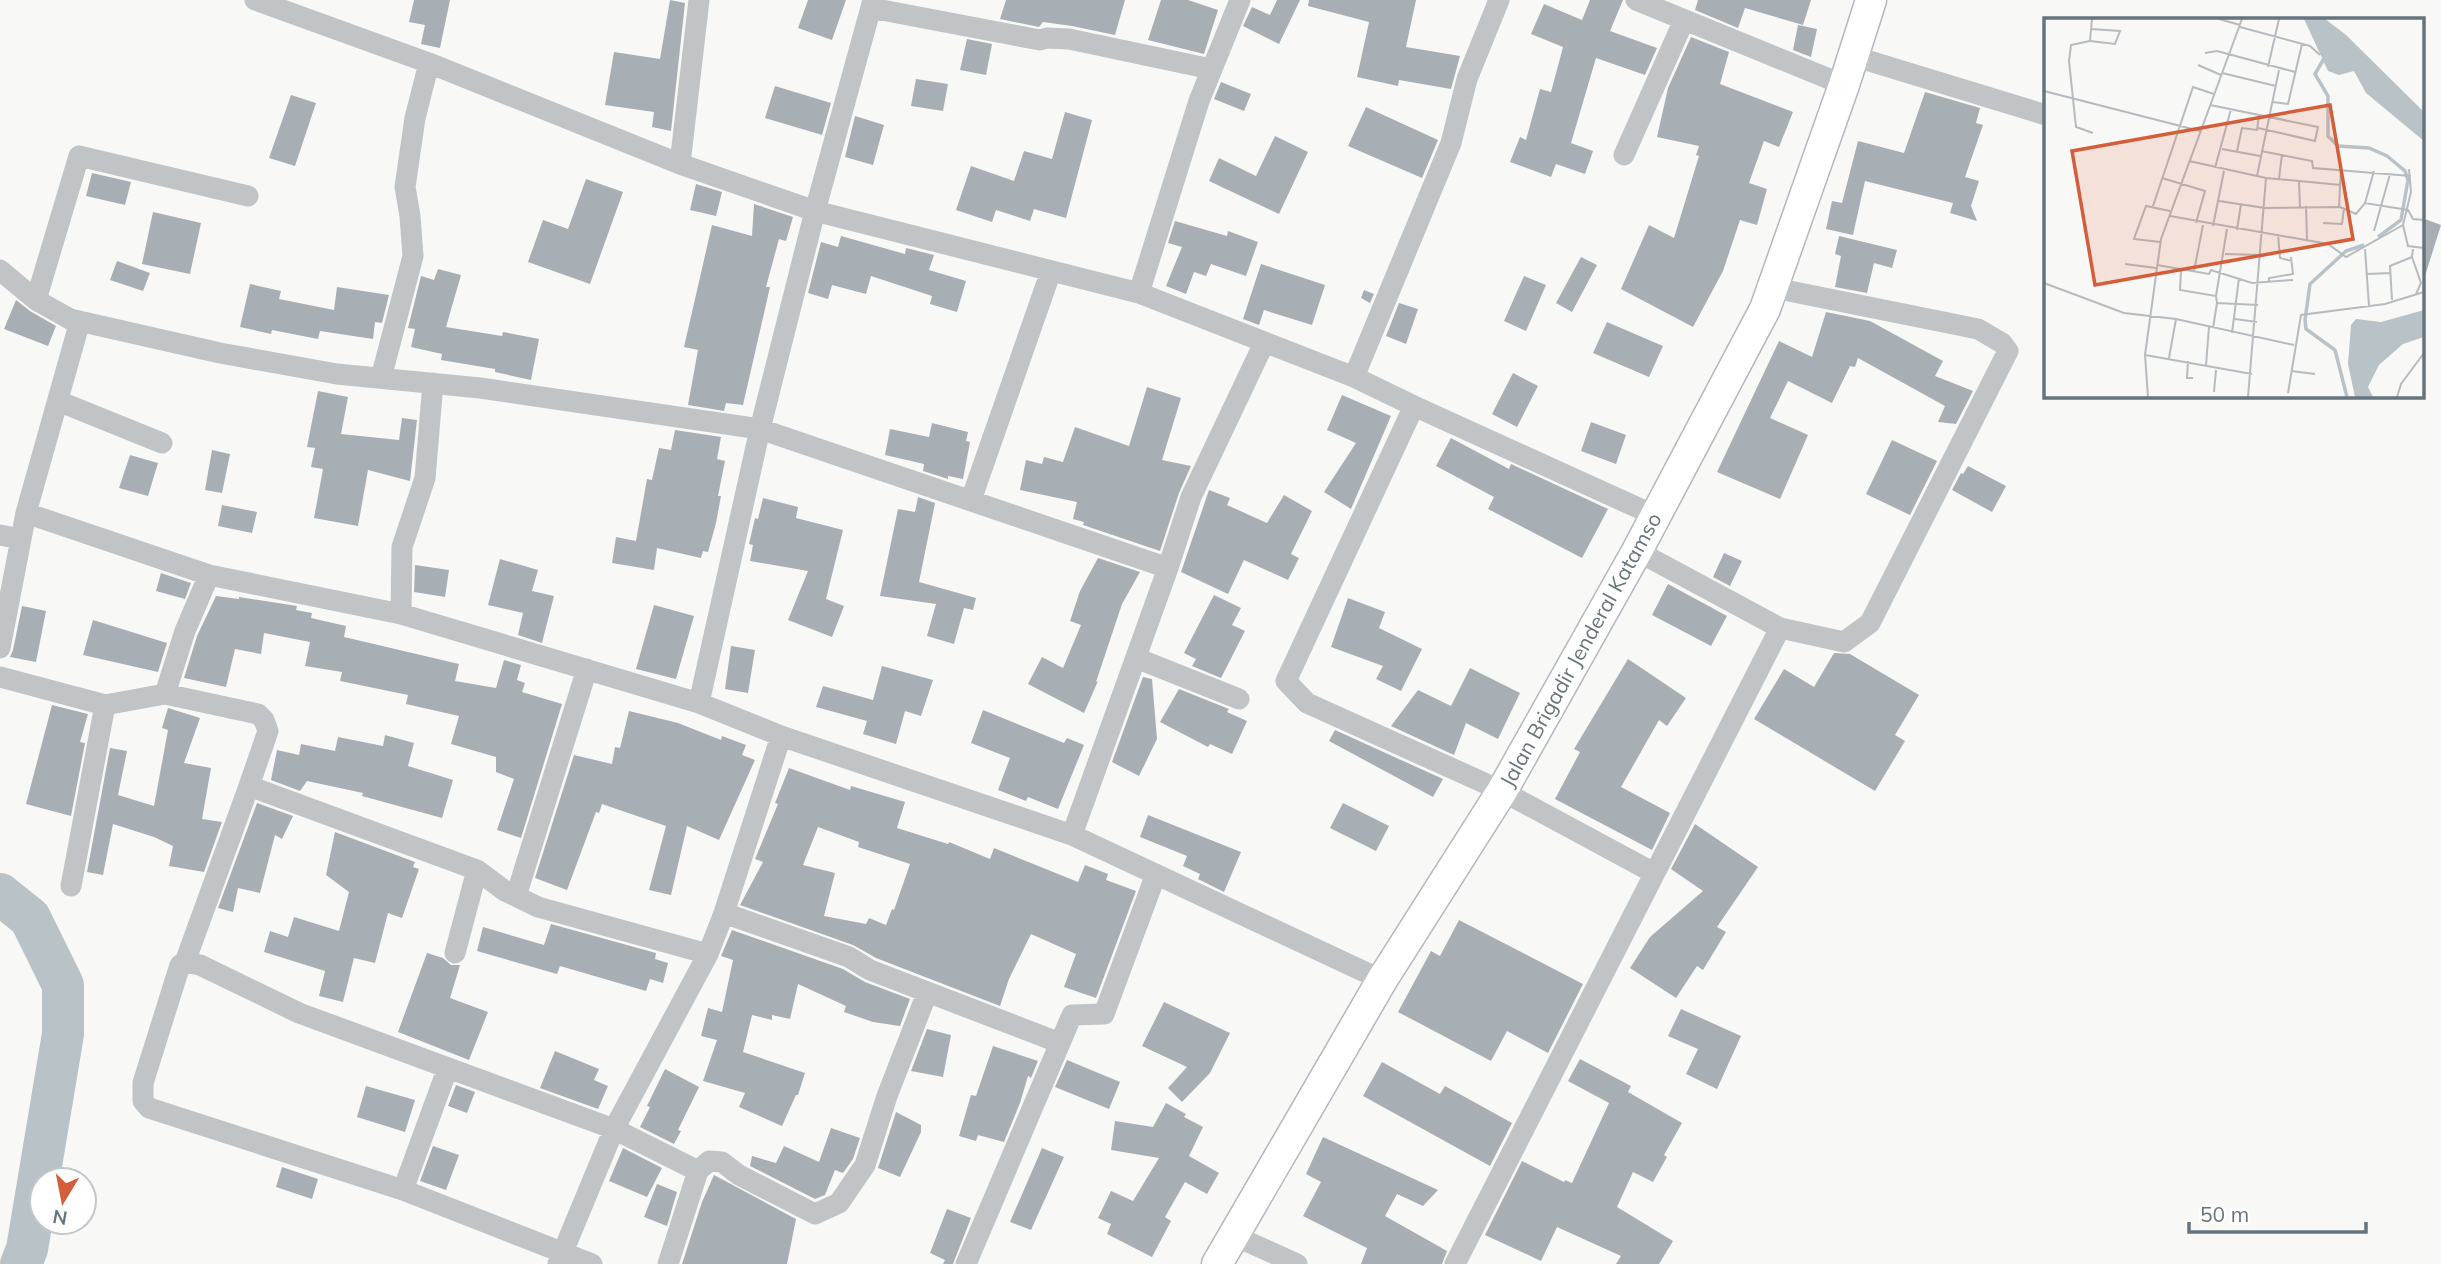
<svg xmlns="http://www.w3.org/2000/svg" width="2441" height="1264" font-family="Mulish,sans-serif">
<style>
.lines{fill:none;stroke-linecap:round;stroke-linejoin:round}
.river{stroke:#b9c3c7;stroke-width:42}
.building{fill:#a8afb4;fill-rule:evenodd}
.secondary-casing{stroke:#b2b8bc;stroke-width:33}
.street{stroke:#c0c4c7;stroke-width:21}
.secondary{stroke:#fff;stroke-width:30}
.labels{text-anchor:middle;stroke-width:7;stroke-linejoin:round;paint-order:stroke}
.street-label{font-size:21px;fill:#66747e;stroke:#fff}
.inset-river{fill:none;stroke:#b9c3c7;stroke-width:3.5}
.inset-road{fill:none;stroke:#b5bbbf;stroke-width:2}
.view{fill:#d45e3b;fill-opacity:0.15;stroke:#d45e3b;stroke-width:3.5}
.inset-edge{fill:none;stroke:#66747e;stroke-width:3.5}
</style>
<rect width="100%" height="100%" fill="#f8f8f6"/>
<g class="lines">
<path class="river" d="M 0,894 L 30,918 L 63,985 L 63,1034 L 27,1249 L 21,1264"/>
</g>
<path class="building" d="M 414,0 L 450,0 L 440,48 L 421,44 L 425,25 L 409,22 Z
M 670,0 L 685,3 L 671,131 L 652,127 L 654,112 L 605,105 L 614,52 L 660,59 Z
M 808,0 L 846,0 L 832,40 L 798,28 Z
M 1006,0 L 1125,0 L 1115,35 L 1072,26 L 1043,22 L 1039,27 L 1000,19 Z
M 1161,0 L 1188,0 L 1218,10 L 1204,54 L 1148,40 Z
M 1277,0 L 1300,0 L 1279,44 L 1243,26 L 1252,7 L 1270,15 Z
M 1309,0 L 1416,0 L 1406,47 L 1460,56 L 1451,89 L 1399,80 L 1398,86 L 1357,77 L 1369,22 L 1308,6 Z
M 1590,0 L 1623,0 L 1610,31 L 1657,48 L 1645,75 L 1596,58 L 1571,143 L 1593,151 L 1585,174 L 1556,164 L 1551,177 L 1510,162 L 1520,137 L 1526,140 L 1540,89 L 1551,92 L 1563,47 L 1531,34 L 1544,4 L 1582,20 Z
M 1698,0 L 1811,0 L 1803,25 L 1745,8 L 1738,28 L 1695,10 Z
M 1798,25 L 1817,29 L 1811,57 L 1793,50 Z
M 1691,37 L 1729,52 L 1720,84 L 1793,112 L 1779,147 L 1764,141 L 1749,183 L 1767,189 L 1757,225 L 1740,220 L 1723,271 L 1693,327 L 1621,289 L 1649,225 L 1674,238 L 1699,156 L 1696,155 L 1699,146 L 1657,137 L 1668,88 Z
M 967,39 L 992,44 L 986,75 L 960,70 Z
M 916,79 L 948,84 L 943,111 L 911,106 Z
M 1221,82 L 1251,94 L 1244,111 L 1214,99 Z
M 775,86 L 831,103 L 822,135 L 765,118 Z
M 1925,92 L 1980,108 L 1976,123 L 1983,125 L 1965,177 L 1979,181 L 1971,206 L 1977,221 L 1950,213 L 1953,203 L 1865,181 L 1853,235 L 1826,229 L 1832,201 L 1842,203 L 1858,141 L 1904,153 Z
M 291,95 L 316,103 L 295,166 L 269,158 Z
M 1366,107 L 1438,140 L 1422,178 L 1348,146 Z
M 1065,112 L 1092,120 L 1066,218 L 1034,209 L 1030,221 L 996,210 L 992,222 L 956,210 L 971,166 L 1014,181 L 1024,151 L 1052,159 Z
M 855,116 L 884,125 L 873,165 L 845,157 Z
M 1275,136 L 1308,152 L 1279,214 L 1209,181 L 1219,158 L 1256,176 Z
M 92,173 L 131,182 L 125,205 L 86,196 Z
M 586,179 L 623,192 L 590,284 L 528,262 L 543,220 L 568,229 Z
M 696,184 L 722,192 L 716,216 L 690,210 Z
M 754,204 L 793,217 L 786,241 L 779,239 L 766,287 L 770,287 L 743,405 L 726,403 L 724,411 L 688,405 L 698,350 L 684,347 L 712,225 L 752,236 Z
M 153,212 L 201,223 L 190,274 L 142,264 Z
M 2422,218 L 2441,225 L 2425,276 L 2422,276 Z
M 1175,221 L 1227,236 L 1228,231 L 1258,242 L 1246,276 L 1211,264 L 1206,276 L 1194,272 L 1186,294 L 1166,286 L 1182,247 L 1168,243 Z
M 841,236 L 905,254 L 906,248 L 934,255 L 929,270 L 966,281 L 957,312 L 930,304 L 932,296 L 871,276 L 866,294 L 832,285 L 828,299 L 808,293 L 821,242 L 838,247 Z
M 1839,236 L 1897,250 L 1892,268 L 1874,263 L 1867,293 L 1835,287 L 1841,256 L 1835,254 Z
M 1581,257 L 1597,265 L 1572,312 L 1556,303 Z
M 117,261 L 150,273 L 143,291 L 110,280 Z
M 1261,264 L 1325,285 L 1312,325 L 1264,310 L 1259,325 L 1243,319 Z
M 438,269 L 461,275 L 446,327 L 502,336 L 503,332 L 539,339 L 531,380 L 495,372 L 495,369 L 441,360 L 442,354 L 411,347 L 415,329 L 408,328 L 421,276 L 434,280 Z
M 1524,276 L 1546,285 L 1526,331 L 1504,321 Z
M 250,284 L 281,291 L 279,299 L 334,310 L 337,287 L 389,295 L 382,323 L 375,322 L 373,339 L 320,331 L 318,339 L 272,330 L 271,334 L 240,327 Z
M 1364,290 L 1374,294 L 1370,303 L 1361,298 Z
M 16,300 L 30,311 L 56,326 L 48,346 L 4,329 Z
M 1399,303 L 1418,309 L 1406,344 L 1386,336 Z
M 1826,312 L 1870,321 L 1943,361 L 1935,376 L 1973,391 L 1956,424 L 1938,422 L 1945,406 L 1858,358 L 1855,367 L 1850,366 L 1832,403 L 1788,381 L 1770,418 L 1808,435 L 1780,499 L 1717,472 L 1779,341 L 1812,357 Z
M 1607,322 L 1663,346 L 1649,377 L 1593,353 Z
M 1513,373 L 1538,386 L 1517,427 L 1492,414 Z
M 1147,387 L 1181,398 L 1162,460 L 1191,466 L 1179,493 L 1160,551 L 1083,525 L 1084,522 L 1073,519 L 1077,502 L 1020,490 L 1026,460 L 1042,464 L 1044,457 L 1063,462 L 1075,427 L 1129,446 Z
M 318,391 L 348,397 L 341,434 L 399,440 L 402,418 L 417,420 L 410,481 L 368,470 L 358,526 L 314,518 L 323,469 L 311,467 L 315,448 L 307,447 Z
M 1342,395 L 1391,416 L 1351,509 L 1324,492 L 1356,443 L 1327,430 Z
M 1591,422 L 1626,435 L 1616,464 L 1581,451 Z
M 932,423 L 968,432 L 966,441 L 970,442 L 963,479 L 948,476 L 948,479 L 923,471 L 924,464 L 885,455 L 890,429 L 929,437 Z
M 675,430 L 721,437 L 717,459 L 725,461 L 718,496 L 721,496 L 716,523 L 708,552 L 703,551 L 701,558 L 657,548 L 654,570 L 612,563 L 616,537 L 636,541 L 647,479 L 652,480 L 659,448 L 671,450 Z
M 1451,438 L 1509,469 L 1511,464 L 1608,509 L 1582,558 L 1488,509 L 1494,497 L 1436,466 Z
M 1892,440 L 1937,461 L 1910,515 L 1866,494 Z
M 212,450 L 230,454 L 222,493 L 205,490 Z
M 130,455 L 158,463 L 148,496 L 119,488 Z
M 1968,466 L 2006,486 L 1992,512 L 1952,490 L 1961,473 L 1963,474 Z
M 1209,490 L 1230,498 L 1227,505 L 1267,523 L 1284,495 L 1312,511 L 1291,554 L 1299,558 L 1288,580 L 1244,560 L 1228,594 L 1181,572 Z
M 918,497 L 935,503 L 919,582 L 976,598 L 973,610 L 964,608 L 954,644 L 927,636 L 936,604 L 880,596 L 898,509 L 915,512 Z
M 763,498 L 798,507 L 796,518 L 843,530 L 826,599 L 844,606 L 832,637 L 788,620 L 808,571 L 750,561 L 753,545 L 749,544 L 755,518 L 758,519 Z
M 222,505 L 257,512 L 252,533 L 218,526 Z
M 1724,553 L 1742,561 L 1730,586 L 1713,577 Z
M 1098,558 L 1140,572 L 1122,604 L 1096,682 L 1098,681 L 1084,713 L 1028,684 L 1042,657 L 1063,668 L 1081,625 L 1070,621 L 1080,591 Z
M 500,559 L 538,570 L 532,591 L 554,596 L 542,643 L 518,635 L 523,613 L 488,605 Z
M 415,565 L 449,570 L 445,597 L 414,592 Z
M 161,573 L 191,583 L 185,599 L 156,591 Z
M 1668,584 L 1727,616 L 1711,646 L 1652,615 Z
M 1214,595 L 1241,608 L 1232,625 L 1245,631 L 1221,678 L 1192,666 L 1196,659 L 1184,653 Z
M 216,596 L 239,599 L 239,597 L 297,606 L 296,610 L 312,613 L 311,618 L 346,626 L 344,637 L 459,664 L 455,681 L 496,688 L 504,660 L 521,665 L 517,680 L 525,683 L 522,692 L 562,704 L 521,838 L 497,830 L 514,779 L 496,772 L 496,757 L 451,744 L 459,716 L 406,704 L 408,695 L 340,681 L 342,672 L 305,666 L 310,642 L 264,633 L 261,654 L 235,649 L 226,687 L 184,678 L 197,636 Z
M 1348,598 L 1385,612 L 1379,628 L 1422,649 L 1401,691 L 1376,679 L 1383,666 L 1331,647 Z
M 654,605 L 694,616 L 676,679 L 636,669 Z
M 22,606 L 46,611 L 36,662 L 10,657 L 13,650 Z
M 93,620 L 167,643 L 158,672 L 83,655 Z
M 731,646 L 755,650 L 748,693 L 725,689 Z
M 1834,653 L 1850,654 L 1919,695 L 1895,735 L 1905,741 L 1875,791 L 1754,719 L 1784,669 L 1814,687 Z
M 1628,659 L 1686,698 L 1667,726 L 1659,720 L 1621,787 L 1670,813 L 1652,850 L 1555,799 L 1580,752 L 1574,749 Z
M 882,666 L 933,680 L 921,716 L 905,711 L 896,744 L 863,734 L 867,721 L 816,707 L 823,686 L 873,700 Z
M 1470,668 L 1520,693 L 1498,739 L 1466,723 L 1454,755 L 1391,726 L 1418,690 L 1451,706 Z
M 1143,677 L 1152,679 L 1157,739 L 1139,776 L 1112,762 Z
M 1179,689 L 1229,709 L 1227,712 L 1247,721 L 1232,754 L 1210,744 L 1208,747 L 1160,722 Z
M 52,705 L 88,714 L 80,742 L 85,743 L 71,816 L 26,804 Z
M 168,708 L 200,718 L 184,763 L 211,768 L 202,819 L 222,822 L 204,872 L 169,866 L 173,846 L 154,837 L 113,824 L 103,875 L 87,872 L 110,748 L 127,751 L 118,795 L 154,806 L 168,730 L 162,728 Z
M 983,710 L 1064,743 L 1067,738 L 1084,745 L 1058,809 L 1028,797 L 1026,801 L 998,790 L 1010,758 L 971,743 Z
M 629,711 L 678,723 L 721,740 L 722,736 L 746,745 L 742,755 L 755,760 L 719,840 L 687,826 L 671,895 L 649,890 L 666,826 L 602,804 L 599,813 L 596,812 L 567,890 L 535,878 L 574,755 L 612,764 L 615,747 L 620,748 Z
M 1335,730 L 1443,779 L 1433,797 L 1329,741 Z
M 385,735 L 414,743 L 408,766 L 453,780 L 442,818 L 362,796 L 363,793 L 307,781 L 300,791 L 271,780 L 277,750 L 299,755 L 301,744 L 335,751 L 338,737 L 383,746 Z
M 789,768 L 850,790 L 851,786 L 905,802 L 897,828 L 948,844 L 949,842 L 990,859 L 994,848 L 1078,882 L 1085,865 L 1108,874 L 1106,880 L 1136,891 L 1096,998 L 1064,987 L 1076,954 L 1031,934 L 1009,979 L 1000,1006 L 876,958 L 853,945 L 740,905 L 763,862 L 755,859 L 778,804 L 775,803 ZM 818,827 L 859,842 L 858,847 L 910,864 L 894,910 L 892,909 L 886,925 L 869,918 L 866,924 L 824,916 L 835,873 L 803,865 Z
M 257,803 L 293,816 L 282,839 L 275,835 L 260,893 L 238,888 L 233,912 L 218,908 Z
M 1343,803 L 1389,826 L 1376,851 L 1330,828 Z
M 1148,815 L 1241,852 L 1224,892 L 1198,879 L 1200,874 L 1183,866 L 1187,856 L 1140,837 Z
M 1695,824 L 1758,867 L 1717,927 L 1726,932 L 1703,970 L 1697,966 L 1676,998 L 1630,968 L 1650,937 L 1703,891 L 1671,869 Z
M 335,832 L 415,862 L 413,867 L 419,869 L 402,918 L 388,913 L 375,963 L 354,958 L 343,1002 L 319,996 L 325,971 L 264,952 L 270,931 L 288,937 L 294,917 L 339,931 L 349,892 L 326,875 Z
M 1459,920 L 1583,984 L 1548,1053 L 1507,1031 L 1491,1061 L 1398,1012 L 1431,951 L 1440,956 Z
M 551,924 L 656,953 L 655,959 L 668,963 L 663,983 L 650,979 L 646,991 L 560,966 L 557,974 L 477,951 L 483,927 L 544,945 Z
M 732,930 L 843,969 L 865,982 L 910,999 L 900,1026 L 873,1022 L 844,1012 L 846,1006 L 798,984 L 790,1019 L 772,1015 L 772,1020 L 752,1015 L 743,1052 L 805,1073 L 798,1095 L 796,1095 L 782,1126 L 739,1107 L 745,1093 L 703,1081 L 717,1040 L 701,1036 L 708,1008 L 722,1012 L 733,960 L 721,956 Z
M 427,953 L 443,958 L 451,965 L 460,965 L 450,998 L 488,1012 L 469,1060 L 398,1032 Z
M 1164,1002 L 1230,1033 L 1210,1073 L 1182,1102 L 1168,1088 L 1187,1067 L 1142,1046 Z
M 1681,1009 L 1741,1036 L 1717,1089 L 1686,1074 L 1698,1049 L 1668,1036 Z
M 927,1029 L 951,1035 L 943,1077 L 911,1071 Z
M 993,1046 L 1038,1061 L 1031,1078 L 1028,1076 L 1020,1103 L 1004,1142 L 978,1135 L 976,1141 L 959,1136 L 971,1095 L 976,1096 Z
M 555,1051 L 599,1069 L 594,1080 L 608,1086 L 598,1109 L 540,1088 Z
M 1580,1059 L 1631,1086 L 1628,1092 L 1682,1123 L 1664,1155 L 1667,1157 L 1653,1182 L 1633,1172 L 1617,1207 L 1673,1241 L 1659,1264 L 1616,1264 L 1621,1256 L 1557,1227 L 1541,1261 L 1485,1235 L 1522,1161 L 1564,1182 L 1565,1180 L 1572,1183 L 1609,1103 L 1568,1081 Z
M 1067,1060 L 1120,1082 L 1109,1109 L 1055,1087 Z
M 1382,1062 L 1440,1094 L 1445,1086 L 1512,1123 L 1490,1166 L 1363,1096 Z
M 665,1069 L 699,1087 L 678,1130 L 681,1131 L 674,1144 L 640,1127 L 650,1107 L 647,1106 Z
M 456,1085 L 475,1092 L 467,1113 L 448,1106 Z
M 366,1086 L 415,1100 L 405,1132 L 357,1117 Z
M 1166,1103 L 1186,1114 L 1184,1117 L 1203,1127 L 1189,1156 L 1219,1173 L 1207,1194 L 1185,1182 L 1165,1217 L 1171,1221 L 1152,1257 L 1107,1234 L 1111,1224 L 1098,1218 L 1111,1191 L 1133,1201 L 1159,1158 L 1111,1150 L 1115,1121 L 1153,1127 Z
M 896,1112 L 921,1125 L 921,1132 L 900,1177 L 878,1168 Z
M 831,1128 L 860,1138 L 853,1159 L 843,1173 L 835,1170 L 825,1195 L 815,1199 L 750,1166 L 752,1156 L 776,1163 L 784,1146 L 819,1162 Z
M 1323,1137 L 1438,1190 L 1423,1206 L 1397,1194 L 1385,1216 L 1447,1251 L 1442,1264 L 1361,1264 L 1367,1248 L 1303,1216 L 1321,1182 L 1306,1174 Z
M 433,1146 L 459,1155 L 446,1190 L 420,1181 Z
M 623,1148 L 662,1168 L 647,1197 L 609,1181 Z
M 1042,1148 L 1064,1157 L 1031,1230 L 1010,1222 Z
M 282,1167 L 318,1179 L 312,1199 L 276,1187 Z
M 714,1175 L 796,1219 L 787,1264 L 682,1264 L 702,1202 Z
M 657,1184 L 677,1192 L 667,1226 L 644,1217 Z
M 947,1209 L 971,1218 L 953,1264 L 943,1264 L 945,1260 L 930,1253 Z"/>
<g class="lines">
<defs>
<path id="secondary" d="M 1217,1264 L 1382,980 L 1502,791 L 1637,551 L 1765,309 L 1844,85 L 1871,0"/>
</defs>
<use href="#secondary" class="secondary-casing"/>
<path class="street" d="M 255,0 L 429,63 L 680,164 L 815,211 L 1139,293 L 1354,377 L 1414,406 L 1656,516
M 1636,0 L 1844,85
M 871,8 L 1040,40 L 1047,38 L 1069,39 L 1211,69
M 1853,56 L 2046,115
M 1624,155 L 1684,20
M 680,164 L 699,0
M 0,270 L 36,300 L 70,319 L 220,353 L 337,374 L 480,388 L 760,429 L 1168,568
M 1139,293 L 1199,101 L 1240,0
M 36,300 L 79,156 L 248,196
M 1354,377 L 1451,143 L 1467,79 L 1499,0
M 381,378 L 413,256 L 410,216 L 405,187 L 415,118 L 429,63
M 58,401 L 162,443
M 1414,406 L 1286,681 L 1307,703 L 1502,791 L 1654,873
M 971,500 L 1051,271
M 26,513 L 209,575 L 401,614 L 699,703 L 781,736 L 1072,835 L 1382,980
M 0,535 L 21,539
M 1637,551 L 1780,628 L 1844,642 L 1870,623 L 2008,351 L 2002,343 L 1978,329 L 1774,288
M 401,614 L 402,547 L 425,478 L 433,383
M 0,648 L 26,513 L 80,321
M 1136,658 L 1239,699
M 0,677 L 105,705 L 165,694 L 258,714 L 264,720 L 268,731 L 249,786 L 477,870 L 505,891 L 538,907 L 708,954
M 165,694 L 185,631 L 209,575
M 699,703 L 760,429 L 815,211 L 873,0
M 1072,835 L 1168,568 L 1191,497 L 1264,343
M 71,886 L 105,705
M 516,896 L 587,669
M 724,913 L 849,957 L 870,970 L 1060,1043
M 455,953 L 477,870
M 185,962 L 249,786
M 403,1190 L 447,1070
M 1235,1236 L 1297,1264
M 558,1264 L 614,1129 L 708,954 L 724,913 L 781,736
M 592,1264 L 403,1190 L 149,1108 L 143,1101 L 143,1083 L 180,965 L 185,962 L 200,965 L 299,1013 L 614,1129 L 698,1171
M 668,1264 L 698,1171 L 709,1161 L 722,1162 L 739,1175 L 815,1214 L 839,1203 L 865,1165 L 887,1096 L 927,993
M 966,1264 L 1072,1015 L 1104,1014 L 1156,874
M 1455,1264 L 1780,628"/>
<use href="#secondary" class="secondary"/>
</g>
<g class="labels">
<g class="street-label">
<text transform="translate(1581 650) rotate(-61)" y="7">Jalan Brigadir Jenderal Katamso</text>
</g>
</g>
<g transform="translate(2044 18)">
<rect width="380" height="380" fill="#f8f8f6"/>
<path d="M 260,1 L 281,1 L 301,16 L 380,94 L 380,123 L 322,75 L 310,53 L 295,57 L 284,53 ZM 380,292 L 380,319 L 359,326 L 335,347 L 324,369 L 329,379 L 311,379 L 304,346 L 307,307 L 312,301 L 337,304 Z" fill="#b9c3c7"/>
<path class="inset-river" d="M 282,37 L 271,56 L 284,78 L 284,118 L 294,128 L 325,130 L 343,138 L 361,153 L 364,162 L 357,202 L 334,219M 303,379 L 291,332 L 262,311 L 261,302 L 266,266 L 302,233 L 320,227"/>
<path class="inset-road" d="M 48,1 L 46,23 L 27,27 L 25,43 L 32,109 L 49,115M 175,1 L 196,7M 196,9 L 266,28 L 276,37M 46,23 L 71,26 L 76,13 L 47,11M 161,35 L 173,33 L 251,54M 154,47 L 177,57M 224,49 L 235,1M 178,55 L 232,68M 0,73 L 156,113M 229,84 L 244,86 L 258,26M 166,87 L 274,109 L 271,123 L 214,110M 178,131 L 216,138M 193,133 L 198,110 L 213,112 L 215,97M 217,133 L 268,143 L 269,150 L 367,158M 145,143 L 222,160 L 297,167M 171,150 L 187,91M 365,151 L 367,174 L 359,207 L 364,228 L 380,230M 213,158 L 235,52M 118,160 L 161,173 L 152,205M 235,161 L 238,136M 255,164 L 256,189M 175,183 L 221,190 L 296,189 L 312,196 L 321,185 L 364,192 L 369,201 L 380,202M 321,185 L 330,153M 109,188 L 149,69 L 170,76M 262,188 L 263,222M 295,189 L 297,150M 126,198 L 284,226 L 302,239 L 359,207M 279,205 L 298,206 L 300,190M 169,208 L 180,153M 193,212 L 197,186M 330,213 L 346,156M 234,216 L 236,240 L 248,243M 116,224 L 90,221 L 102,188 L 126,193M 321,231 L 325,288M 181,236 L 217,237M 368,239 L 377,265 L 372,276M 81,246 L 112,250M 113,247 L 165,256 L 167,252 L 208,265 L 249,262M 137,252 L 136,272 L 172,278 L 173,285 L 214,287M 150,253 L 159,207M 323,256 L 347,255M 0,265 L 80,295 L 132,301 L 250,327M 225,265 L 225,260 L 249,256 L 247,239M 172,278 L 183,211M 348,282 L 346,248 L 368,239 L 369,231M 191,301 L 213,304M 169,310 L 173,285M 188,315 L 195,260M 101,337 L 208,356M 125,340 L 132,301M 144,343 L 143,360 L 149,360M 162,347 L 165,309M 247,353 L 271,356M 170,374 L 172,352M 244,375 L 257,297 L 341,286 L 380,274M 104,379 L 101,337 L 117,221 L 198,1M 204,379 L 222,160M 353,379 L 357,366 L 380,335"/>
<path class="view" d="M 286,87 L 309,221 L 51,267 L 28,133 Z"/>
<rect width="380" height="380" class="inset-edge"/>
</g>
<g transform="translate(63 1201) rotate(190)"><circle r="33" fill="#ffffff" stroke="#c2c7cb" stroke-width="2"/>
<path d="M0-5L12 26L0 18L-12 26Z" fill="#d45e3b"/>
<text y="-10" font-size="19" font-weight="bold" text-anchor="middle" fill="#66747e">N</text>
</g>
<path d="M2189 1222v10h177v-10" fill="none" stroke="#66747e" stroke-width="3.5"/>
<text x="2200" y="1222" font-size="21" fill="#66747e" stroke="#ffffff" stroke-width="5" paint-order="stroke">50 m</text>
</svg>
